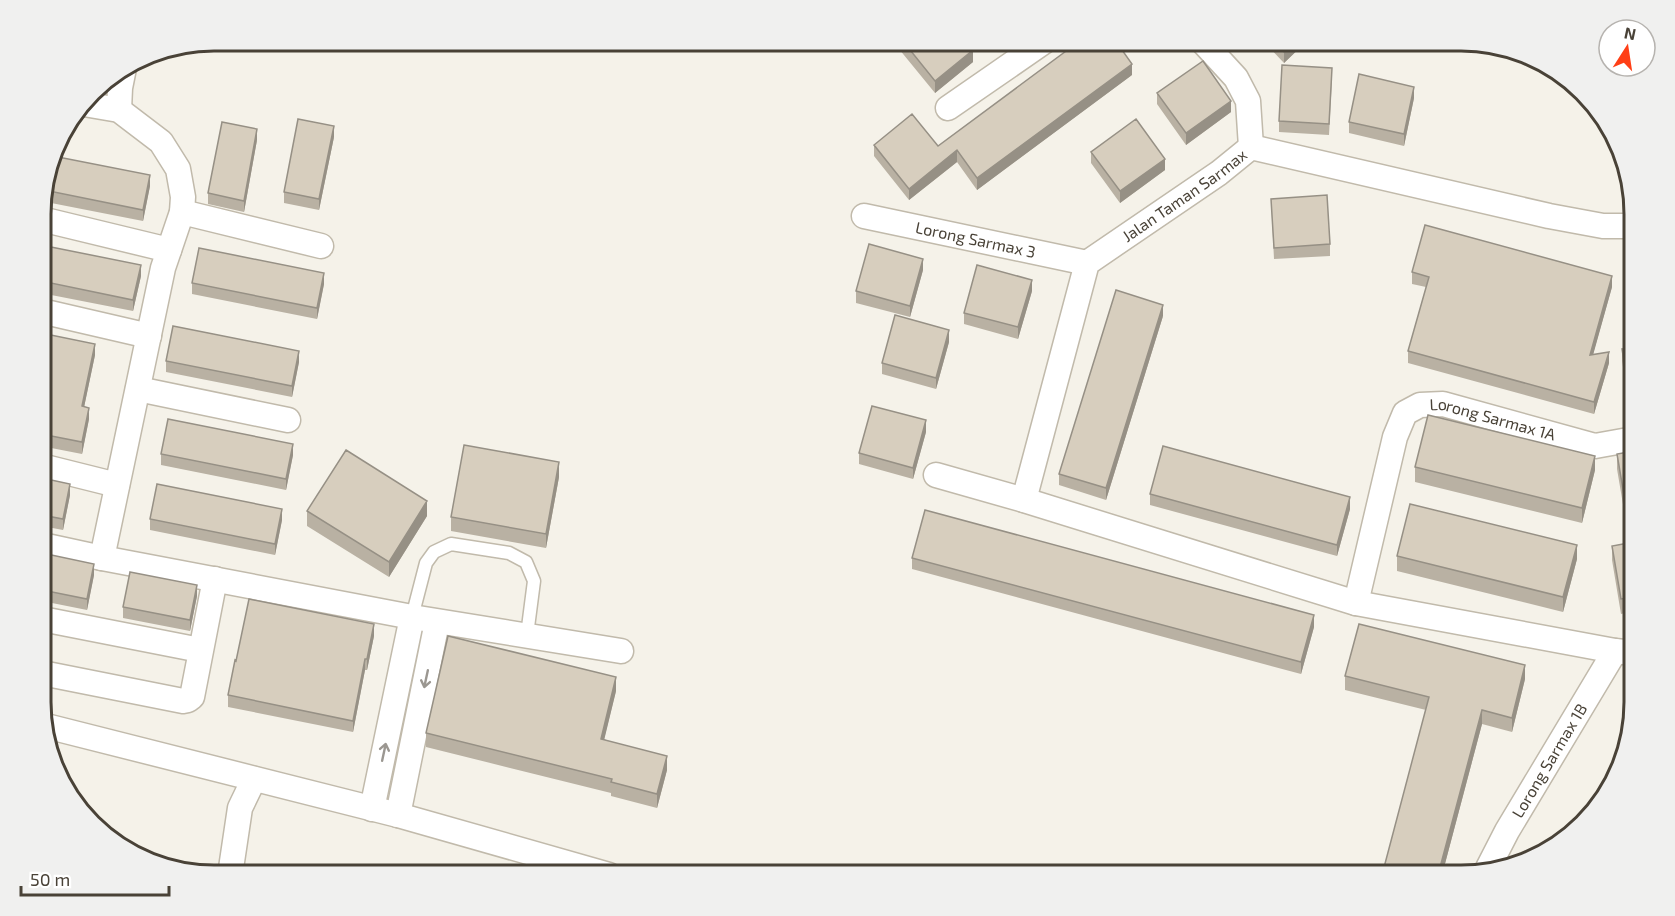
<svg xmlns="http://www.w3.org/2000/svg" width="1675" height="916" font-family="'Exo 2',sans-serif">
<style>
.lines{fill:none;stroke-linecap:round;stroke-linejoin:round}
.lane-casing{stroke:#c1baab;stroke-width:15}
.street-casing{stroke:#c1baab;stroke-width:27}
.lane{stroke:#fff;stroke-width:12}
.street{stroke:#fff;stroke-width:24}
.wall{fill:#b9b1a3}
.shaded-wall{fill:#969085}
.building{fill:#d7cebe;stroke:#969085;stroke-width:1.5}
.oneway{stroke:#9b9791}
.labels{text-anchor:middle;stroke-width:4.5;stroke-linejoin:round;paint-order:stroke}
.street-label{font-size:16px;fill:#494237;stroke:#fff}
.rim{fill:none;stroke:#494237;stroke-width:3}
</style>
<rect width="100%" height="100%" fill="#f5f2e9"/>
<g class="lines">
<defs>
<path id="lane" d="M 412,617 L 426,563 L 434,552 L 451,544 L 509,553 L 526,562 L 534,581 L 527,635"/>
<g id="street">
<path d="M 1202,41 L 1236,78 L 1248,101 L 1251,147"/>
<path d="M 84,104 L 119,110 L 161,142 L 178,169 L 183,197 L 182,212 L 163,268 L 102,558"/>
<path d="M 948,108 L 1045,41"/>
<path d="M 119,110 L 120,88 L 124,68"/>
<path d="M 182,212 L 321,246"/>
<path id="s1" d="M 864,216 L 1087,263"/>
<path d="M 41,219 L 169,250"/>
<path d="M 41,311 L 149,336"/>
<path d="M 138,389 L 288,420"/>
<path d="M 41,466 L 117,485"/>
<path d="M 936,475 L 1024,500 L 1356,603 L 1615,651 L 1634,653"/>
<path id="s2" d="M 1024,500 L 1087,263 L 1219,173 L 1251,147 L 1549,216 L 1603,226 L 1633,226"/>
<path d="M 42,545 L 102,558 L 412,617 L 621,651"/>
<path id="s3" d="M 1356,603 L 1395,437 L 1405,413 L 1420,405 L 1443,404 L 1595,446 L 1634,439"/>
<path d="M 42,619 L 200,650"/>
<path d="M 42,673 L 183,701 L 188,700 L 192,697 L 215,579"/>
<path d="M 42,725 L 398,815 L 609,875"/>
<path d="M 372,809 L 412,617"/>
<path d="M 398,815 L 437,622"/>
<path id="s4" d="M 1487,870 L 1507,831 L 1615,651"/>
<path d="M 230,875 L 240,808 L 254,779"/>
</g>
</defs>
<use href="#lane" class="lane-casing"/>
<use href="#street" class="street-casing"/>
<use href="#lane" class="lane"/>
<use href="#street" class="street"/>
</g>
<path class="wall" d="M 899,40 L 986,40 L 973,50 L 973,62 L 935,93 L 899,49 Z
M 1262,40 L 1308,40 L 1284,63 Z
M 1132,75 L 977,190 L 957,162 L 909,200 L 874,156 L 874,145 L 938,146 Z
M 1332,79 L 1329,135 L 1279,132 L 1279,121 Z
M 1157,93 L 1231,112 L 1186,145 L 1157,104 Z
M 1414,98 L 1404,146 L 1349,133 L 1349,122 Z
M 334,137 L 319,210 L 284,203 L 284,192 Z
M 257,140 L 244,212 L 208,204 L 208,193 Z
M 1091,152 L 1165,170 L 1120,203 L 1091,163 Z
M 53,156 L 150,186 L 143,221 L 41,201 Z
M 1271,199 L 1330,244 L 1330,256 L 1274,259 Z
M 41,245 L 141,276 L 133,311 L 41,293 Z
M 1633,262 L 1633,298 L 1629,274 L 1629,263 Z
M 923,270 L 910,317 L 856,303 L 856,291 Z
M 1412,272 L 1612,287 L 1593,354 L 1609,363 L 1594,414 L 1408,363 L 1408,351 L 1426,287 L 1412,284 Z
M 192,283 L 324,284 L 317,319 L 192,294 Z
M 1032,291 L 1018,339 L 964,324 L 964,313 Z
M 1163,316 L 1106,500 L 1059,485 L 1059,474 Z
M 41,333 L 95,355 L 84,407 L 89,419 L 82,454 L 41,446 Z
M 949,342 L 936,389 L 882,374 L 882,363 Z
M 1634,348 L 1634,409 L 1630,409 L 1622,361 L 1622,349 Z
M 166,361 L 299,362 L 292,397 L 166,372 Z
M 926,432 L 913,479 L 859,464 L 859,453 Z
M 1634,451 L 1634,520 L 1626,522 L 1617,469 L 1617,454 Z
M 161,454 L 293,455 L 286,490 L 161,465 Z
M 1415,467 L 1595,470 L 1582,523 L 1415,482 Z
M 559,477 L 546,548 L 451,531 L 451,517 Z
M 42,478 L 70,495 L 63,530 L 42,526 Z
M 1150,494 L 1350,509 L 1337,556 L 1150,505 Z
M 307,511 L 427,516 L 389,577 L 307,526 Z
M 150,519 L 282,520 L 275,555 L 150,530 Z
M 1634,542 L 1634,611 L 1621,614 L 1612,560 L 1612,546 Z
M 42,553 L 94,575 L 87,610 L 42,601 Z
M 1397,556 L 1577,559 L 1563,612 L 1397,571 Z
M 912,558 L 1314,627 L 1301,674 L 912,569 Z
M 197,596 L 190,631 L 123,618 L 123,607 Z
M 374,636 L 367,670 L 365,670 L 353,732 L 228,707 L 228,695 Z
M 1345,676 L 1525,679 L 1512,732 L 1482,724 L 1442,875 L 1382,875 L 1426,710 L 1345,690 Z
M 616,691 L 604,739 L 667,770 L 657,808 L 611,796 L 611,793 L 426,747 L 426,733 Z"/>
<path class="shaded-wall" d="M 971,40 L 986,40 L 967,54 L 967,43 Z
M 1296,40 L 1308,40 L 1284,63 L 1284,52 Z
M 973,50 L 973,62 L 935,93 L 935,81 Z
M 1132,64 L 1132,75 L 977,190 L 977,178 Z
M 1414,87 L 1414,98 L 1404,146 L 1404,134 Z
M 1231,101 L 1231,112 L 1186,145 L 1186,133 Z
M 334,126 L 334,137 L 319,210 L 319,199 Z
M 257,129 L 257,140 L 244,212 L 244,201 Z
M 957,150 L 957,162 L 909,200 L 909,189 Z
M 1165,159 L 1165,170 L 1120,203 L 1120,191 Z
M 150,175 L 150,186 L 143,221 L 143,210 Z
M 923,259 L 923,270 L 910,317 L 910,306 Z
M 141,265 L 141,276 L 133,311 L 133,300 Z
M 324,273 L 324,284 L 317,319 L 317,308 Z
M 1612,276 L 1612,287 L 1590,366 L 1590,355 Z
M 1032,280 L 1032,291 L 1018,339 L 1018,327 Z
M 1163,305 L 1163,316 L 1106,500 L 1106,488 Z
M 949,330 L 949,342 L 936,389 L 936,378 Z
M 95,344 L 95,355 L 82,417 L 82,406 Z
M 299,351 L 299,362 L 292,397 L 292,386 Z
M 1609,352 L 1609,363 L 1594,414 L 1594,402 Z
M 89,408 L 89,419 L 82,454 L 82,442 Z
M 926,420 L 926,432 L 913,479 L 913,468 Z
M 293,444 L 293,455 L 286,490 L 286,479 Z
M 1595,456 L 1595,470 L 1582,523 L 1582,508 Z
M 559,462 L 559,477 L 546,548 L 546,534 Z
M 70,484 L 70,495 L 63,530 L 63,519 Z
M 1350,497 L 1350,509 L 1337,556 L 1337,545 Z
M 427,501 L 427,516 L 389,577 L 389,562 Z
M 282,509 L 282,520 L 275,555 L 275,544 Z
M 1577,545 L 1577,559 L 1563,612 L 1563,597 Z
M 94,564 L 94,575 L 87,610 L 87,599 Z
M 197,585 L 197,596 L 190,631 L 190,620 Z
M 1314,615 L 1314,627 L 1301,674 L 1301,662 Z
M 374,624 L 374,636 L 367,670 L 367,659 Z
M 365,659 L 365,670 L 353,732 L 353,721 Z
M 1525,665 L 1525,679 L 1512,732 L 1512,718 Z
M 616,677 L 616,691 L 601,753 L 601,739 Z
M 1482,710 L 1482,724 L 1442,875 L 1438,875 Z
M 667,756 L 667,770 L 657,808 L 657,794 Z"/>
<path class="building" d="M 902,40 L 971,40 L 967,43 L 973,50 L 935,81 Z
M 1081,40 L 1115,40 L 1132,64 L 977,178 L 957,150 L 909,189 L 874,145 L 912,114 L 938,146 Z
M 1273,40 L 1296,40 L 1284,52 Z
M 1203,61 L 1231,101 L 1186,133 L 1157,93 Z
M 1282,65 L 1332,68 L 1329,124 L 1279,121 Z
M 1359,74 L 1414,87 L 1404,134 L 1349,122 Z
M 298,119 L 334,126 L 319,199 L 284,192 Z
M 1136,119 L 1165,159 L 1120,191 L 1091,152 Z
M 222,122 L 257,129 L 244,201 L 208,193 Z
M 53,156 L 150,175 L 143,210 L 44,190 Z
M 1327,195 L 1330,244 L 1274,248 L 1271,199 Z
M 1425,225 L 1612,276 L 1590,355 L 1609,352 L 1594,402 L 1408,351 L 1429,277 L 1412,272 Z
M 869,244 L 923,259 L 910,306 L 856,291 Z
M 41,245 L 141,265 L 133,300 L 41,281 Z
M 199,248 L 324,273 L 317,308 L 192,283 Z
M 1633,262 L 1633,286 L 1629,263 Z
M 977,265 L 1032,280 L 1018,327 L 964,313 Z
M 1116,290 L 1163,305 L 1106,488 L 1059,474 Z
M 895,315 L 949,330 L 936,378 L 882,363 Z
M 173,326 L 299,351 L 292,386 L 166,361 Z
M 41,333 L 95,344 L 82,406 L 89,408 L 82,442 L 41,434 Z
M 1634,348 L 1634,397 L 1630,398 L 1622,349 Z
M 872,406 L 926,420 L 913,468 L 859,453 Z
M 1428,415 L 1595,456 L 1582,508 L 1415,467 Z
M 168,419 L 293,444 L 286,479 L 161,454 Z
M 464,445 L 559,462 L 546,534 L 451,517 Z
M 1163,446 L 1350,497 L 1337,545 L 1150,494 Z
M 346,450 L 427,501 L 389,562 L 307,511 Z
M 1634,451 L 1634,506 L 1626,507 L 1617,454 Z
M 42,478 L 70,484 L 63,519 L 42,515 Z
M 157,484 L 282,509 L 275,544 L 150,519 Z
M 1410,504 L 1577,545 L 1563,597 L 1397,556 Z
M 925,510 L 1314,615 L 1301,662 L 912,558 Z
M 1634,542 L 1634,597 L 1621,599 L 1612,546 Z
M 42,553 L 94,564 L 87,599 L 42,590 Z
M 130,572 L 197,585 L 190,620 L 123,607 Z
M 249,599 L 374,624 L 367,659 L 365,659 L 353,721 L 228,695 L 235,660 L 236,661 Z
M 1359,624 L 1525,665 L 1512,718 L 1482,710 L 1438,875 L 1382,875 L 1429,697 L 1345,676 Z
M 448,636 L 616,677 L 601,739 L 667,756 L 657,794 L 611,782 L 612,779 L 426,733 Z"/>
<defs><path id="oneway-shaft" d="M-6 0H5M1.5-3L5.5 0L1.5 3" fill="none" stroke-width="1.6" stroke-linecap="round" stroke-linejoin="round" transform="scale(1.5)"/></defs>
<g class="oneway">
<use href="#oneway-shaft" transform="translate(426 679) rotate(102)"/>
<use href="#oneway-shaft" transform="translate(384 752) rotate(-78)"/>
</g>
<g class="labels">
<g class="street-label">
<text dy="6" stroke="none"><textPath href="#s2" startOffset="364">Jalan Taman Sarmax</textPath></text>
<text dy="6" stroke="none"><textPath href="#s1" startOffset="114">Lorong Sarmax 3</textPath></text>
<text dy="6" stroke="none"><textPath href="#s3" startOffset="288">Lorong Sarmax 1A</textPath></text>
<text dy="6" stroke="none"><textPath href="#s4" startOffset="126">Lorong Sarmax 1B</textPath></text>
</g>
</g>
<path d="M0 0H1675V916H0ZM214 51H1461A163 163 0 0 1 1624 214V702A163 163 0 0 1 1461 865H214A163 163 0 0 1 51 702V214A163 163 0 0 1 214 51Z" fill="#f0f0ef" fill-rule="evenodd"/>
<path class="rim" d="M214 51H1461A163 163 0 0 1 1624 214V702A163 163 0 0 1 1461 865H214A163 163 0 0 1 51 702V214A163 163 0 0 1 214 51Z"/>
<g transform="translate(1627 48) rotate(12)"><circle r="28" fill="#ffffff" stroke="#b6b3af" stroke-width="1.5"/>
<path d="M0-4.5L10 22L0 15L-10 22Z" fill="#ff3f16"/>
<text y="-9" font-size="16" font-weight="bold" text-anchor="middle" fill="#494237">N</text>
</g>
<path d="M21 886v9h148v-9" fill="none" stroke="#494237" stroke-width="3"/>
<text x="30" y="886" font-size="18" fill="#494237" stroke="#ffffff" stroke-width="4.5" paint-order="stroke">50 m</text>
</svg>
